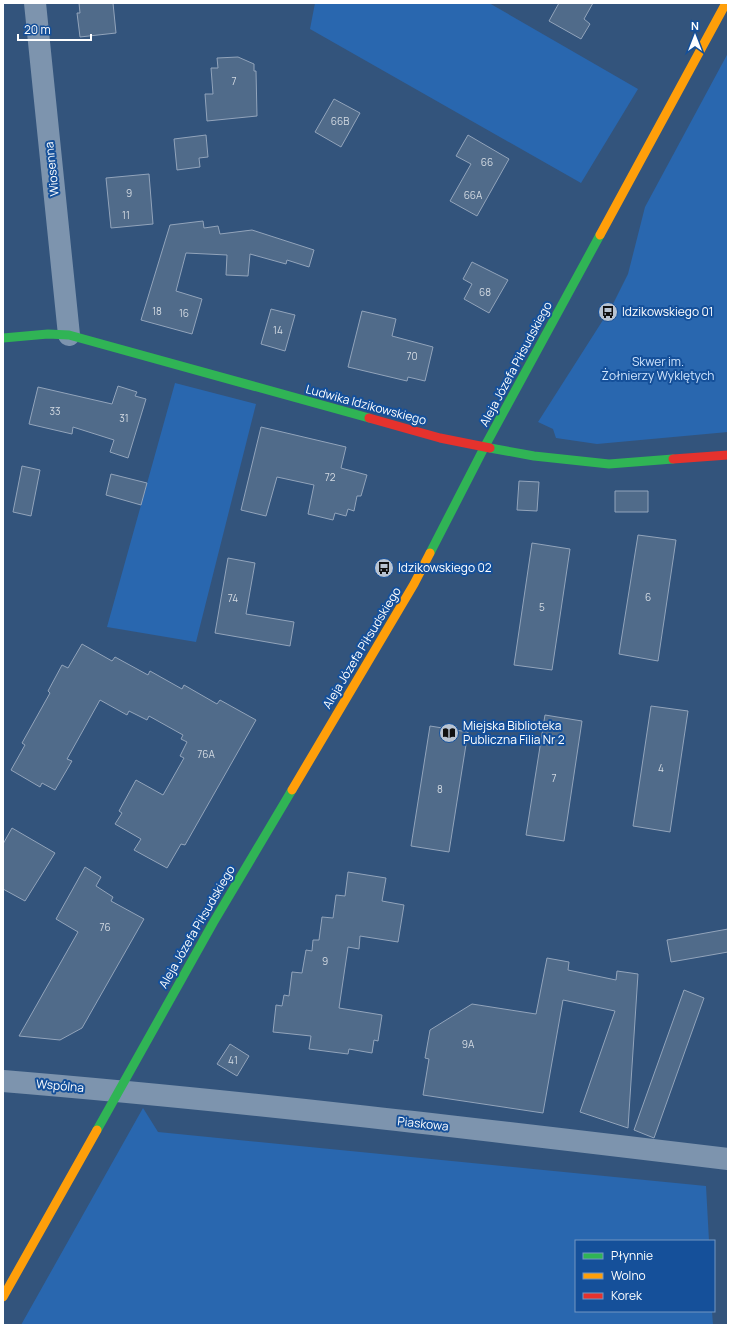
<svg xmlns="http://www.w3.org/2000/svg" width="731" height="1328" font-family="Manrope,sans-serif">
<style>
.green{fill:#2967af}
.building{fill:#506b8a;stroke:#92a4bb}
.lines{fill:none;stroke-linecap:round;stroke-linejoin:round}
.street{stroke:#7d94ae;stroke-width:22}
.fast{stroke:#30b455;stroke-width:9}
.slow{stroke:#ff9f0a;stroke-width:9}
.jam{stroke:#e5322d;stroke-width:9}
.labels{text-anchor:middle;stroke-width:4;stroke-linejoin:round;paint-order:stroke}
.number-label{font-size:10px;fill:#d3dae2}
.street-label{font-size:12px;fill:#fff;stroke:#15509a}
.poi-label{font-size:12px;fill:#fff;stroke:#15509a;text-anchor:start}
.park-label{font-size:12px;fill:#d0e5fd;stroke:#15509a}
</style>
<rect width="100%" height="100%" fill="#33547c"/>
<path class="green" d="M 315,3 L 489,3 L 638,89 L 581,183 L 310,29 Z
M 728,53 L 728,432 L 597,444 L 556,438 L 553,429 L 538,422 L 603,320 L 607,322 L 615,307 L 612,306 L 628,274 L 645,207 Z
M 175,383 L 256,404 L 196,642 L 107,627 Z
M 143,1108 L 158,1132 L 706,1186 L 709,1241 L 576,1241 L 576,1311 L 712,1311 L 713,1325 L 21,1325 Z"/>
<path class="building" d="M 79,3 L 113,3 L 116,33 L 80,37 L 77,13 L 80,13 Z
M 559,3 L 593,3 L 584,19 L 590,24 L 581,39 L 549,21 Z
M 238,57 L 254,64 L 254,71 L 256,71 L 257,116 L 207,121 L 205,94 L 213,94 L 211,68 L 218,68 L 217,58 Z
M 334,99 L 360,113 L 341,147 L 315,132 Z
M 206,135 L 208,157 L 199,158 L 200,167 L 177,170 L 174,139 Z
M 468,135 L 509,159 L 477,216 L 450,201 L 471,164 L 456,156 Z
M 149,174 L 153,224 L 111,228 L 106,178 Z
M 203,221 L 204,228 L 218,226 L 220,234 L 252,230 L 314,250 L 309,267 L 287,260 L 286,264 L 250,254 L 248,276 L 226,275 L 227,255 L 186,253 L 176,291 L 202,299 L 192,334 L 141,320 L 170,225 Z
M 472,262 L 508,280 L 489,313 L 464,299 L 472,284 L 463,279 Z
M 271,309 L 295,315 L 285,351 L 261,344 Z
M 362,311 L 396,319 L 392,336 L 433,347 L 425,381 L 408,377 L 407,381 L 348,367 Z
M 118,386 L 137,392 L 135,396 L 146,399 L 128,458 L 110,452 L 114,440 L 73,427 L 72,434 L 29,424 L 38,387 L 112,404 Z
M 261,427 L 346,447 L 341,468 L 367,475 L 361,496 L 357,496 L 354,511 L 348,509 L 346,516 L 335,513 L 333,520 L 308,514 L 314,485 L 277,477 L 266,516 L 241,510 Z
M 22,466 L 40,470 L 31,516 L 13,512 Z
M 111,474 L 147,483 L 141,505 L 106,495 Z
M 519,481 L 539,482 L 537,511 L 517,510 Z
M 615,491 L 648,491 L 648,512 L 615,512 Z
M 638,535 L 676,540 L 658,661 L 619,654 Z
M 532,543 L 570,549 L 552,670 L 514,665 Z
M 228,558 L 255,563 L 246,614 L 294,622 L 290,646 L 215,633 Z
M 82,644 L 112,661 L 115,657 L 148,675 L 150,671 L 182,689 L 184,685 L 217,704 L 220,700 L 256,720 L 185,845 L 181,844 L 167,868 L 134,850 L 141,839 L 115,824 L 122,813 L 119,811 L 136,780 L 163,795 L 184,758 L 180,756 L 187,742 L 181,739 L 183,735 L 149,716 L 147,720 L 129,711 L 127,715 L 100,700 L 67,759 L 72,761 L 55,790 L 42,783 L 40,787 L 11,770 L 25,745 L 22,743 L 50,693 L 48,691 L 62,665 L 68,668 Z
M 651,706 L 688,711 L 670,832 L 633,826 Z
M 545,715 L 582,721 L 564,841 L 526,835 Z
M 430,726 L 468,732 L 449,852 L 411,846 Z
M 12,828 L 55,853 L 25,901 L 3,889 L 3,844 Z
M 85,867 L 101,877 L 96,886 L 113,897 L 111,901 L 144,919 L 82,1028 L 60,1040 L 19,1036 L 78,932 L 56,919 Z
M 348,872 L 386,878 L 382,901 L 404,905 L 398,942 L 360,936 L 359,949 L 348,947 L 339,1008 L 382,1015 L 378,1041 L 374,1040 L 372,1053 L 349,1049 L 348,1054 L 309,1049 L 311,1036 L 273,1032 L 276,1005 L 282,1006 L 284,995 L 289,996 L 292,972 L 302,973 L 306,950 L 312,951 L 313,940 L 319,940 L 322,917 L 333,918 L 336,895 L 345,896 Z
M 728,929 L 728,952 L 671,962 L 667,940 Z
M 547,958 L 569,962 L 568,970 L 616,980 L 617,971 L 638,974 L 628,1128 L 580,1112 L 615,1011 L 563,1000 L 543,1113 L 423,1095 L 429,1059 L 425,1058 L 430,1030 L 472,1004 L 536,1014 Z
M 684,990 L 704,998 L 654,1138 L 634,1130 Z
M 230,1044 L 249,1056 L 237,1076 L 217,1064 Z"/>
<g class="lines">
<path class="street" d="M 35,3 L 69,335
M 3,1081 C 245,1101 487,1130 728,1159"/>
<path class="fast" d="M 3,338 L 48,334 L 69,335 L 369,418
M 490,448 L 534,456 L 609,464 L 673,459
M 430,553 L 485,446 L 600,235
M 97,1130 L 213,923 L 292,790"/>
<path class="slow" d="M 600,235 L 726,3
M 292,790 L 414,584 L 430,553
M 3,1297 L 97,1130"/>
<path class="jam" d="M 369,418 L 440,438 L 490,448
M 673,459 L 728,455"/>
</g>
<defs>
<symbol id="bus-disc" viewBox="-11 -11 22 22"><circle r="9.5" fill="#b8c3d1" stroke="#15509a"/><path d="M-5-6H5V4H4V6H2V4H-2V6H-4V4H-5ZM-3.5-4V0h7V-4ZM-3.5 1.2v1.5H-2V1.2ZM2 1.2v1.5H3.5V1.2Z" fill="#111"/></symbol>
<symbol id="library-disc" viewBox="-11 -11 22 22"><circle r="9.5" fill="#b8c3d1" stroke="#15509a"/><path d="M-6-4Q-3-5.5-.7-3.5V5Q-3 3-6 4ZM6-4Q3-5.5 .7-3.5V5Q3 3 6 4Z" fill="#111"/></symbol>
</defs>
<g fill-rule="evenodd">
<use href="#bus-disc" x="597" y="301" width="22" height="22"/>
<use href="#bus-disc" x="373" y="557" width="22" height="22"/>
<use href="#library-disc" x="438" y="722" width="22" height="22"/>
</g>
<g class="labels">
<g class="number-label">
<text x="234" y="85">7</text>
<text x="340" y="125">66B</text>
<text x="487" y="166">66</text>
<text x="129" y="197">9</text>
<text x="473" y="199">66A</text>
<text x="126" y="219">11</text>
<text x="485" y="296">68</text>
<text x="157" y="315">18</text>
<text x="184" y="317">16</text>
<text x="278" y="334">14</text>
<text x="412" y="360">70</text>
<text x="55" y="415">33</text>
<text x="124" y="422">31</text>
<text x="330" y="481">72</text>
<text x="648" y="601">6</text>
<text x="233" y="602">74</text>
<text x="542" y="611">5</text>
<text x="206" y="758">76A</text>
<text x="661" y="772">4</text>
<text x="554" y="782">7</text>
<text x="440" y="793">8</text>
<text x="105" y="931">76</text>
<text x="325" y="965">9</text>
<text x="468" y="1048">9A</text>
<text x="233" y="1064">41</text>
</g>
<g class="street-label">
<text transform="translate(52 169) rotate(-96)" y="4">Wiosenna</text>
<text transform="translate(516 364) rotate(-62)" y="4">Aleja Józefa Piłsudskiego</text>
<text transform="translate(366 405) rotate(15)" y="4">Ludwika Idzikowskiego</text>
<text transform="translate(362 648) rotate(-59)" y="4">Aleja Józefa Piłsudskiego</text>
<text transform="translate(197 927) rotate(-60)" y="4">Aleja Józefa Piłsudskiego</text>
<text transform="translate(60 1086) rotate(5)" y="4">Wspólna</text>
<text transform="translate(423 1124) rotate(6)" y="4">Piaskowa</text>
</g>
<g class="poi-label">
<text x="622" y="316">Idzikowskiego 01</text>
<text x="398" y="572">Idzikowskiego 02</text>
<text x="463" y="730">Miejska Biblioteka<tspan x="463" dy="14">Publiczna Filia Nr 2</tspan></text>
</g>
<g class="park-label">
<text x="658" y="366">Skwer im.<tspan x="658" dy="14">Żołnierzy Wyklętych</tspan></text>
</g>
</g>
<rect width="731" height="1328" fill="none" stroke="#ffffff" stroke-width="8"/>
<rect x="575" y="1240" width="140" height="72" fill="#15509a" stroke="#7396c2"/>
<rect x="583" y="1253" width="20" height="6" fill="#30b455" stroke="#7396c2"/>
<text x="611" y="1260" font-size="12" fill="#ffffff">Płynnie</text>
<rect x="583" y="1273" width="20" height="6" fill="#ff9f0a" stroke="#7396c2"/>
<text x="611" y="1280" font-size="12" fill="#ffffff">Wolno</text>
<rect x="583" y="1293" width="20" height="6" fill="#e5322d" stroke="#7396c2"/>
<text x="611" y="1300" font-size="12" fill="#ffffff">Korek</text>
<g transform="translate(695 36)" stroke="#15509a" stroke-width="3" paint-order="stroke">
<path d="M0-3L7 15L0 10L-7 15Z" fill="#ffffff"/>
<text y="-6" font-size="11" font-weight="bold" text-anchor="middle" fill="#ffffff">N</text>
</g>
<path d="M18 34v6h73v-6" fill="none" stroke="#ffffff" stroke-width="2"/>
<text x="24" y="34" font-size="12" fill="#ffffff" stroke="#15509a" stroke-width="3" paint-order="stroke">20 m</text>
</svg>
